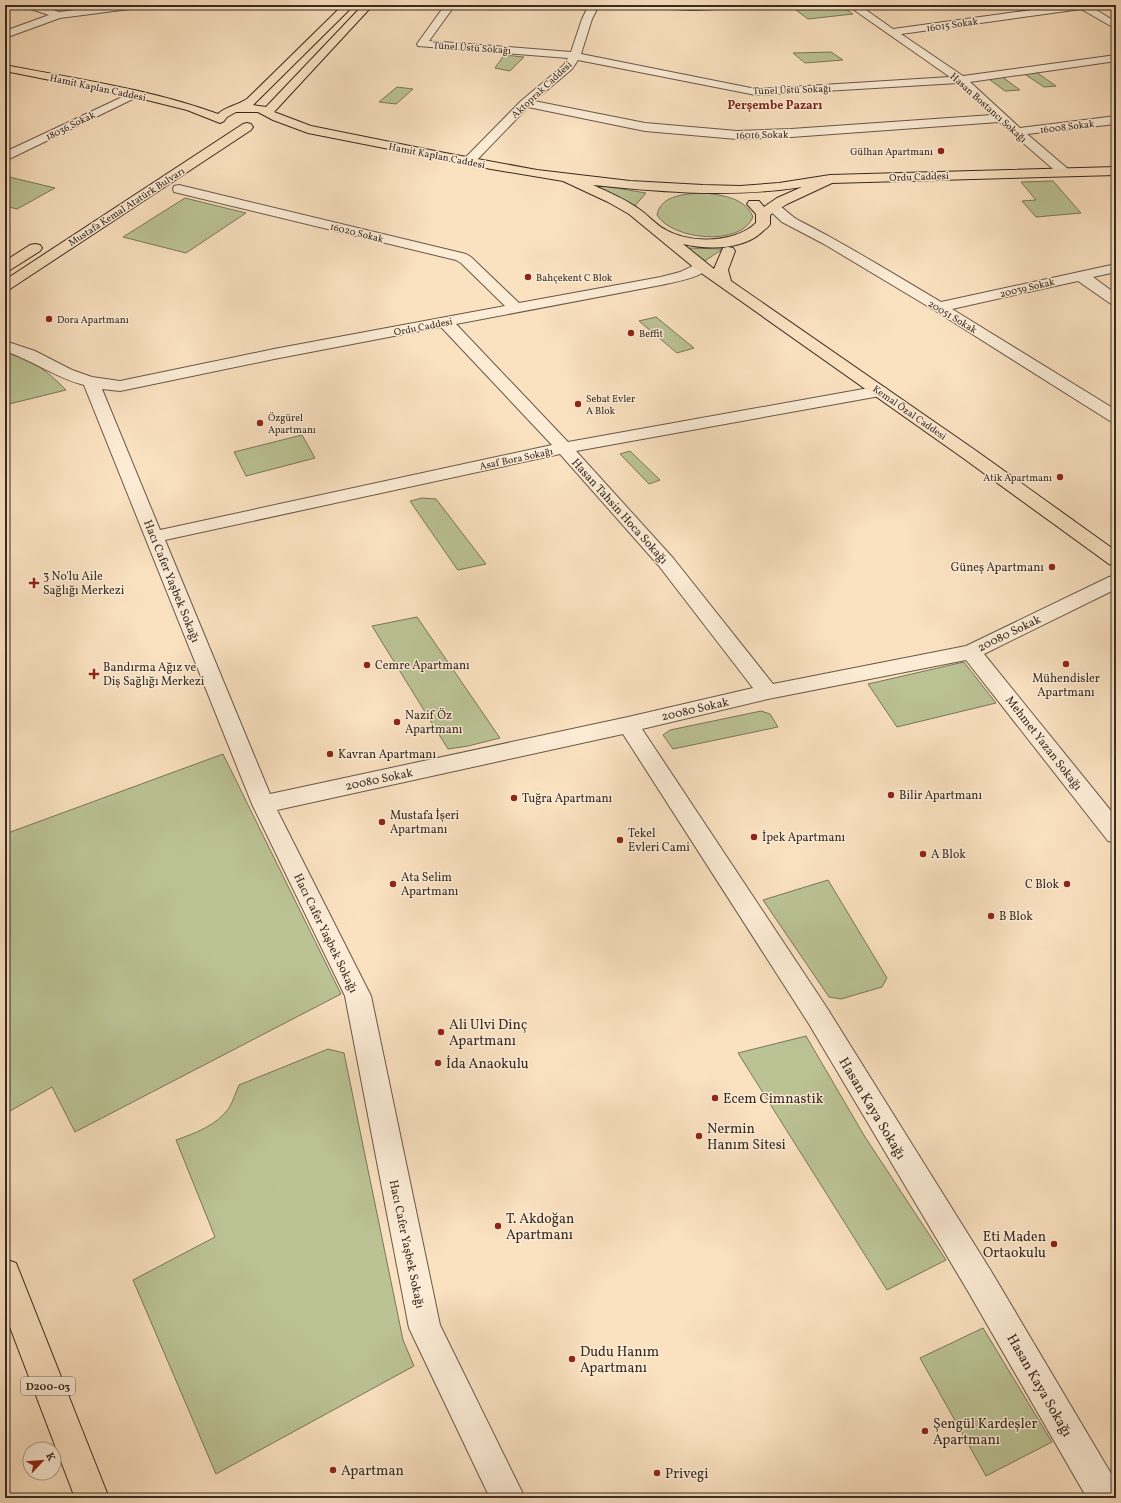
<svg xmlns="http://www.w3.org/2000/svg" width="1121" height="1503" font-family="Vollkorn,serif">
<style>
.green{fill:#bbc395;stroke:#7a765b}
.lines{fill:none;stroke-linecap:round;stroke-linejoin:round}
.minor-casing{stroke:#695849;stroke-width:2}
.major-casing{stroke:#392a21;stroke-width:2}
.highway-casing{stroke:#392a21;stroke-width:2}
.minor{fill:#fcecd6;fill-rule:evenodd}
.major{fill:#fae1c0;fill-rule:evenodd}
.highway{fill:#fae1c0;fill-rule:evenodd}
.poi-dot{fill:#8f2418;stroke:#fcecd6;stroke-width:1.5}
.labels{text-anchor:middle;stroke-width:3;stroke-linejoin:round;paint-order:stroke}
.far-street-label{font-size:10px;fill:#392a21;stroke:#fcecd6}
.far-poi-label{font-size:10px;fill:#392a21;stroke:#fcecd6;text-anchor:start}
.shield{fill:#fcecd6;stroke:#746457;stroke-width:1}
.shield-label{font-size:11px;font-weight:bold;fill:#392a21}
.far-quarter-label{font-size:12px;font-weight:bold;fill:#7a1f14;stroke:#fcecd6}
.street-label{font-size:12px;fill:#392a21;stroke:#fcecd6}
.poi-label{font-size:12px;fill:#392a21;stroke:#fcecd6;text-anchor:start}
.near-poi-label{font-size:14px;fill:#392a21;stroke:#fcecd6;text-anchor:start}
.near-street-label{font-size:14px;fill:#392a21;stroke:#fcecd6}
</style>
<rect width="100%" height="100%" fill="#fae1c0"/>
<filter id="stains"><feTurbulence type="fractalNoise" baseFrequency=".005" numOctaves="4"/><feColorMatrix values="0 0 0 0 .2 0 0 0 0 .09 0 0 0 0 .02 0 0 0 .5 -.17"/></filter>
<radialGradient id="worn" r=".72"><stop offset=".6" stop-color="#630" stop-opacity="0"/><stop offset="1" stop-color="#630" stop-opacity=".3"/></radialGradient>
<path class="green" d="M 790,5 L 840,5 L 853,14 L 808,19 L 796,10 L 827,6 L 795,9 Z
M 831,52 L 843,60 L 805,63 L 793,53 Z
M 504,55 L 524,57 L 510,71 L 495,68 Z
M 1036,72 L 1056,86 L 1044,87 L 1023,73 Z
M 1001,76 L 1020,90 L 1005,91 L 986,77 Z
M 397,87 L 413,89 L 396,104 L 379,102 Z
M 5,176 L 55,188 L 17,209 L 5,206 Z
M 1053,181 L 1081,213 L 1036,217 L 1022,201 L 1036,200 L 1021,182 Z
M 586,183 L 646,193 L 634,207 Z
M 704,193 C 722,195 746,198 753,217 C 741,247 672,240 657,215 C 661,194 687,194 704,193 Z
M 185,198 L 246,213 L 186,253 L 123,237 Z
M 688,248 L 723,249 L 703,262 Z
M 656,317 L 694,348 L 677,353 L 639,321 Z
M 5,352 C 35,362 44,368 66,390 L 5,405 Z
M 302,435 L 315,458 L 246,476 L 234,452 Z
M 630,451 L 660,480 L 649,484 L 620,454 Z
M 422,498 L 436,499 L 486,564 L 458,570 L 457,569 L 410,501 Z
M 417,617 L 500,738 L 468,746 L 448,749 L 372,626 Z
M 964,662 L 996,703 L 897,727 L 868,684 Z
M 761,711 L 770,714 L 778,727 L 673,749 L 663,735 L 670,730 Z
M 223,754 L 341,994 L 75,1132 L 52,1087 L 5,1114 L 5,834 Z
M 828,880 L 887,978 L 882,987 L 841,999 L 829,997 L 763,900 Z
M 806,1036 L 865,1137 L 946,1260 L 887,1290 L 738,1053 Z
M 328,1049 L 344,1053 L 403,1340 L 414,1366 L 216,1474 L 133,1280 L 215,1237 L 176,1140 C 195,1133 216,1126 229,1108 C 233,1101 236,1092 239,1085 Z
M 983,1328 L 1052,1442 L 986,1476 L 920,1358 Z"/>
<g class="lines">
<defs>
<path id="minor" d="M 24,5 L 39,5 L 59,12 L 113,5 L 142,5 L 137,8 L 60,18 L 5,38 L 5,31 L 49,15 L 25,7 Z
M 445,5 L 455,5 L 429,41 L 571,52 L 582,19 L 589,5 L 599,5 L 592,19 L 581,54 L 756,89 L 950,77 L 847,5 L 859,5 L 893,29 L 1068,5 L 1088,5 L 1116,22 L 1116,29 L 1081,9 L 901,34 L 963,76 L 1116,55 L 1116,61 L 970,82 L 1020,128 L 1116,116 L 1116,124 L 1027,134 L 1068,169 L 1070,172 L 1068,175 L 1060,175 L 999,122 L 791,137 L 737,139 L 645,131 L 528,107 L 473,164 L 465,164 L 463,161 L 465,158 L 521,101 L 564,65 L 568,58 L 418,46 L 417,44 ZM 578,60 L 756,95 L 958,83 L 992,115 L 791,129 L 737,131 L 645,123 L 534,101 L 572,69 Z
M 641,5 L 749,5 L 744,8 L 694,10 L 646,8 Z
M 135,91 L 139,92 L 141,94 L 139,96 L 5,161 L 5,152 Z
M 179,185 L 466,254 L 471,257 L 519,303 L 661,277 C 667,275 674,274 680,272 C 689,269 697,261 707,264 L 709,267 C 702,278 674,282 661,285 L 456,324 L 568,442 L 880,386 L 886,388 L 888,391 L 886,394 L 880,396 L 576,451 L 673,558 L 773,684 L 966,646 L 1109,577 L 1116,575 L 1116,589 L 984,654 L 1116,817 L 1116,843 L 1108,841 L 966,660 L 768,699 L 642,729 L 827,1008 L 991,1271 L 1116,1482 L 1116,1498 L 1087,1498 L 969,1293 L 809,1024 L 623,734 L 277,810 L 371,996 L 440,1325 L 525,1498 L 490,1498 L 409,1328 L 345,996 L 252,804 L 84,385 C 56,378 32,360 5,351 L 5,341 L 35,351 L 72,370 L 92,377 L 120,381 L 274,349 L 505,306 L 461,263 L 456,260 L 174,192 L 173,189 L 174,186 ZM 441,327 L 552,445 L 160,530 L 102,389 L 120,391 L 274,359 ZM 560,454 L 659,566 L 753,688 L 628,717 L 270,794 L 165,540 Z
M 773,203 C 782,205 789,215 798,220 C 847,245 894,274 941,302 L 1116,264 L 1116,272 L 1093,277 L 1116,294 L 1116,305 L 1111,304 L 1078,281 L 952,309 L 1116,410 L 1116,422 L 1110,421 L 934,310 L 824,244 L 782,222 L 766,207 L 768,204 Z"/>
<path id="major" d="M 343,5 L 354,5 L 253,105 L 266,107 L 363,5 L 373,5 L 274,112 L 311,126 L 445,153 L 537,170 L 630,181 L 703,185 L 740,186 L 779,183 L 830,175 L 1116,167 L 1116,175 L 832,183 L 787,204 L 770,215 C 770,217 770,222 770,224 C 769,227 765,229 763,231 C 744,250 708,250 683,244 L 714,269 L 723,248 L 728,247 L 733,248 L 735,251 L 728,270 L 731,281 L 975,450 L 1116,551 L 1116,566 L 1109,564 L 963,458 L 697,270 L 629,214 L 608,202 L 563,181 L 491,169 L 308,133 L 273,120 L 258,112 L 236,112 L 227,117 L 224,121 L 220,123 L 187,110 L 135,97 L 5,71 L 5,65 C 76,79 150,89 218,114 C 225,107 238,105 247,99 ZM 593,185 C 662,192 732,198 802,187 L 777,198 L 764,207 L 759,201 L 749,201 L 747,204 L 756,214 L 756,223 C 735,243 691,244 666,230 C 656,225 648,215 639,209 C 625,199 608,192 593,185 Z
M 247,123 L 251,124 L 253,127 L 251,130 L 10,289 L 5,290 L 5,280 L 243,124 Z
M 35,244 L 40,245 L 42,248 L 40,251 L 10,270 L 5,271 L 5,261 L 30,245 Z"/>
<path id="highway" d="M 5,1259 L 16,1263 L 109,1498 L 75,1498 L 5,1314 Z"/>
</defs>
<use href="#minor" class="minor-casing"/>
<use href="#major" class="major-casing"/>
<use href="#highway" class="highway-casing"/>
<use href="#minor" class="minor"/>
<use href="#major" class="major"/>
<use href="#highway" class="highway"/>
</g>
<g class="poi-dot">
<circle cx="941" cy="151" r="4"/>
<circle cx="528" cy="277" r="4"/>
<circle cx="49" cy="319" r="4"/>
<circle cx="631" cy="333" r="4"/>
<circle cx="578" cy="404" r="4"/>
<circle cx="260" cy="423" r="4"/>
<circle cx="1060" cy="477" r="4"/>
<circle cx="1052" cy="567" r="4"/>
<path d="M32 577h4v4h4v4h-4v4h-4v-4h-4v-4h4z"/>
<circle cx="1066" cy="664" r="4"/>
<circle cx="367" cy="665" r="4"/>
<path d="M92 668h4v4h4v4h-4v4h-4v-4h-4v-4h4z"/>
<circle cx="397" cy="722" r="4"/>
<circle cx="330" cy="754" r="4"/>
<circle cx="891" cy="795" r="4"/>
<circle cx="514" cy="798" r="4"/>
<circle cx="382" cy="822" r="4"/>
<circle cx="754" cy="837" r="4"/>
<circle cx="620" cy="840" r="4"/>
<circle cx="923" cy="854" r="4"/>
<circle cx="393" cy="884" r="4"/>
<circle cx="1067" cy="884" r="4"/>
<circle cx="991" cy="916" r="4"/>
<circle cx="441" cy="1032" r="4"/>
<circle cx="438" cy="1063" r="4"/>
<circle cx="715" cy="1098" r="4"/>
<circle cx="699" cy="1136" r="4"/>
<circle cx="498" cy="1226" r="4"/>
<circle cx="1054" cy="1244" r="4"/>
<circle cx="572" cy="1359" r="4"/>
<circle cx="925" cy="1431" r="4"/>
<circle cx="333" cy="1470" r="4"/>
<circle cx="657" cy="1473" r="4"/>
</g>
<g class="labels">
<g class="far-street-label">
<text transform="translate(952 24) rotate(-8)" y="4">16015 Sokak</text>
<text transform="translate(472 47) rotate(4)" y="4">Tünel Üstü Sokağı</text>
<text transform="translate(98 87) rotate(12)" y="4">Hamit Kaplan Caddesi</text>
<text transform="translate(541 89) rotate(-43)" y="4">Aktoprak Caddesi</text>
<text transform="translate(792 89) rotate(-2)" y="4">Tünel Üstü Sokağı</text>
<text transform="translate(989 107) rotate(42)" y="4">Hasan Bostancı Sokağı</text>
<text transform="translate(70 125) rotate(-26)" y="4">18036 Sokak</text>
<text transform="translate(1067 126) rotate(-7)" y="4">16008 Sokak</text>
<text transform="translate(762 134) rotate(-1)" y="4">16016 Sokak</text>
<text transform="translate(437 155) rotate(11)" y="4">Hamit Kaplan Caddesi</text>
<text transform="translate(919 176) rotate(-2)" y="4">Ordu Caddesi</text>
<text transform="translate(126 206) rotate(-33)" y="4">Mustafa Kemal Atatürk Bulvarı</text>
<text transform="translate(357 232) rotate(14)" y="4">16020 Sokak</text>
<text transform="translate(1027 287) rotate(-13)" y="4">20039 Sokak</text>
<text transform="translate(953 316) rotate(31)" y="4">20051 Sokak</text>
<text transform="translate(423 326) rotate(-11)" y="4">Ordu Caddesi</text>
<text transform="translate(910 412) rotate(35)" y="4">Kemal Özal Caddesi</text>
<text transform="translate(516 458) rotate(-12)" y="4">Asaf Bora Sokağı</text>
</g>
<g class="far-poi-label">
<text x="933" y="155" text-anchor="end">Gülhan Apartmanı</text>
<text x="536" y="281">Bahçekent C Blok</text>
<text x="57" y="323">Dora Apartmanı</text>
<text x="639" y="337">Beffit</text>
<text x="586" y="402">Sebat Evler<tspan x="586" dy="12">A Blok</tspan></text>
<text x="268" y="421">Özgürel<tspan x="268" dy="12">Apartmanı</tspan></text>
<text x="1052" y="481" text-anchor="end">Atik Apartmanı</text>
</g>
<rect class="shield" x="21" y="1377" width="54" height="18" rx="3"/>
<g class="shield-label">
<text x="48" y="1390">D200-03</text>
</g>
<g class="far-quarter-label">
<text x="775" y="109">Perşembe Pazarı</text>
</g>
<g class="street-label">
<text transform="translate(620 511) rotate(48)" y="4">Hasan Tahsin Hoca Sokağı</text>
<text transform="translate(172 581) rotate(68)" y="4">Hacı Cafer Yaşbek Sokağı</text>
<text transform="translate(1009 633) rotate(-26)" y="4">20080 Sokak</text>
<text transform="translate(695 709) rotate(-13)" y="4">20080 Sokak</text>
<text transform="translate(1044 743) rotate(52)" y="4">Mehmet Yazan Sokağı</text>
<text transform="translate(379 779) rotate(-12)" y="4">20080 Sokak</text>
<text transform="translate(326 933) rotate(64)" y="4">Hacı Cafer Yaşbek Sokağı</text>
<text transform="translate(407 1244) rotate(78)" y="4">Hacı Cafer Yaşbek Sokağı</text>
</g>
<g class="poi-label">
<text x="1044" y="571" text-anchor="end">Güneş Apartmanı</text>
<text x="43" y="580">3 No'lu Aile<tspan x="43" dy="14">Sağlığı Merkezi</tspan></text>
<text x="375" y="669">Cemre Apartmanı</text>
<text x="103" y="671">Bandırma Ağız ve<tspan x="103" dy="14">Diş Sağlığı Merkezi</tspan></text>
<text x="1066" y="682" text-anchor="middle">Mühendisler<tspan x="1066" dy="14">Apartmanı</tspan></text>
<text x="405" y="719">Nazif Öz<tspan x="405" dy="14">Apartmanı</tspan></text>
<text x="338" y="758">Kavran Apartmanı</text>
<text x="899" y="799">Bilir Apartmanı</text>
<text x="522" y="802">Tuğra Apartmanı</text>
<text x="390" y="819">Mustafa İşeri<tspan x="390" dy="14">Apartmanı</tspan></text>
<text x="628" y="837">Tekel<tspan x="628" dy="14">Evleri Cami</tspan></text>
<text x="762" y="841">İpek Apartmanı</text>
<text x="931" y="858">A Blok</text>
<text x="401" y="881">Ata Selim<tspan x="401" dy="14">Apartmanı</tspan></text>
<text x="1059" y="888" text-anchor="end">C Blok</text>
<text x="999" y="920">B Blok</text>
</g>
<g class="near-poi-label">
<text x="449" y="1029">Ali Ulvi Dinç<tspan x="449" dy="16">Apartmanı</tspan></text>
<text x="446" y="1068">İda Anaokulu</text>
<text x="723" y="1103">Ecem Cimnastik</text>
<text x="707" y="1133">Nermin<tspan x="707" dy="16">Hanım Sitesi</tspan></text>
<text x="506" y="1223">T. Akdoğan<tspan x="506" dy="16">Apartmanı</tspan></text>
<text x="1046" y="1241" text-anchor="end">Eti Maden<tspan x="1046" dy="16">Ortaokulu</tspan></text>
<text x="580" y="1356">Dudu Hanım<tspan x="580" dy="16">Apartmanı</tspan></text>
<text x="933" y="1428">Şengül Kardeşler<tspan x="933" dy="16">Apartmanı</tspan></text>
<text x="341" y="1475">Apartman</text>
<text x="665" y="1478">Privegi</text>
</g>
<g class="near-street-label">
<text transform="translate(873 1108) rotate(59)" y="5">Hasan Kaya Sokağı</text>
<text transform="translate(1040 1385) rotate(60)" y="5">Hasan Kaya Sokağı</text>
</g>
</g>
<rect width="1121" height="1503" fill="none" stroke="#fae1c0" stroke-width="20"/>
<rect x="6" y="6" width="1109" height="1491" fill="none" stroke="#392a21" stroke-width="2"/>
<rect x="10" y="10" width="1101" height="1483" fill="none" stroke="#392a21"/>
<g transform="translate(42 1461) rotate(64)"><circle r="19" fill="#fcecd6" stroke="#ae9e8e"/>
<path d="M0-3L7 15L0 10L-7 15Z" fill="#8f2418"/>
<text y="-6" font-size="11" font-weight="bold" text-anchor="middle" fill="#392a21">K</text>
</g>
<rect width="100%" height="100%" filter="url(#stains)"/>
<rect width="100%" height="100%" fill="url(#worn)"/>
</svg>
